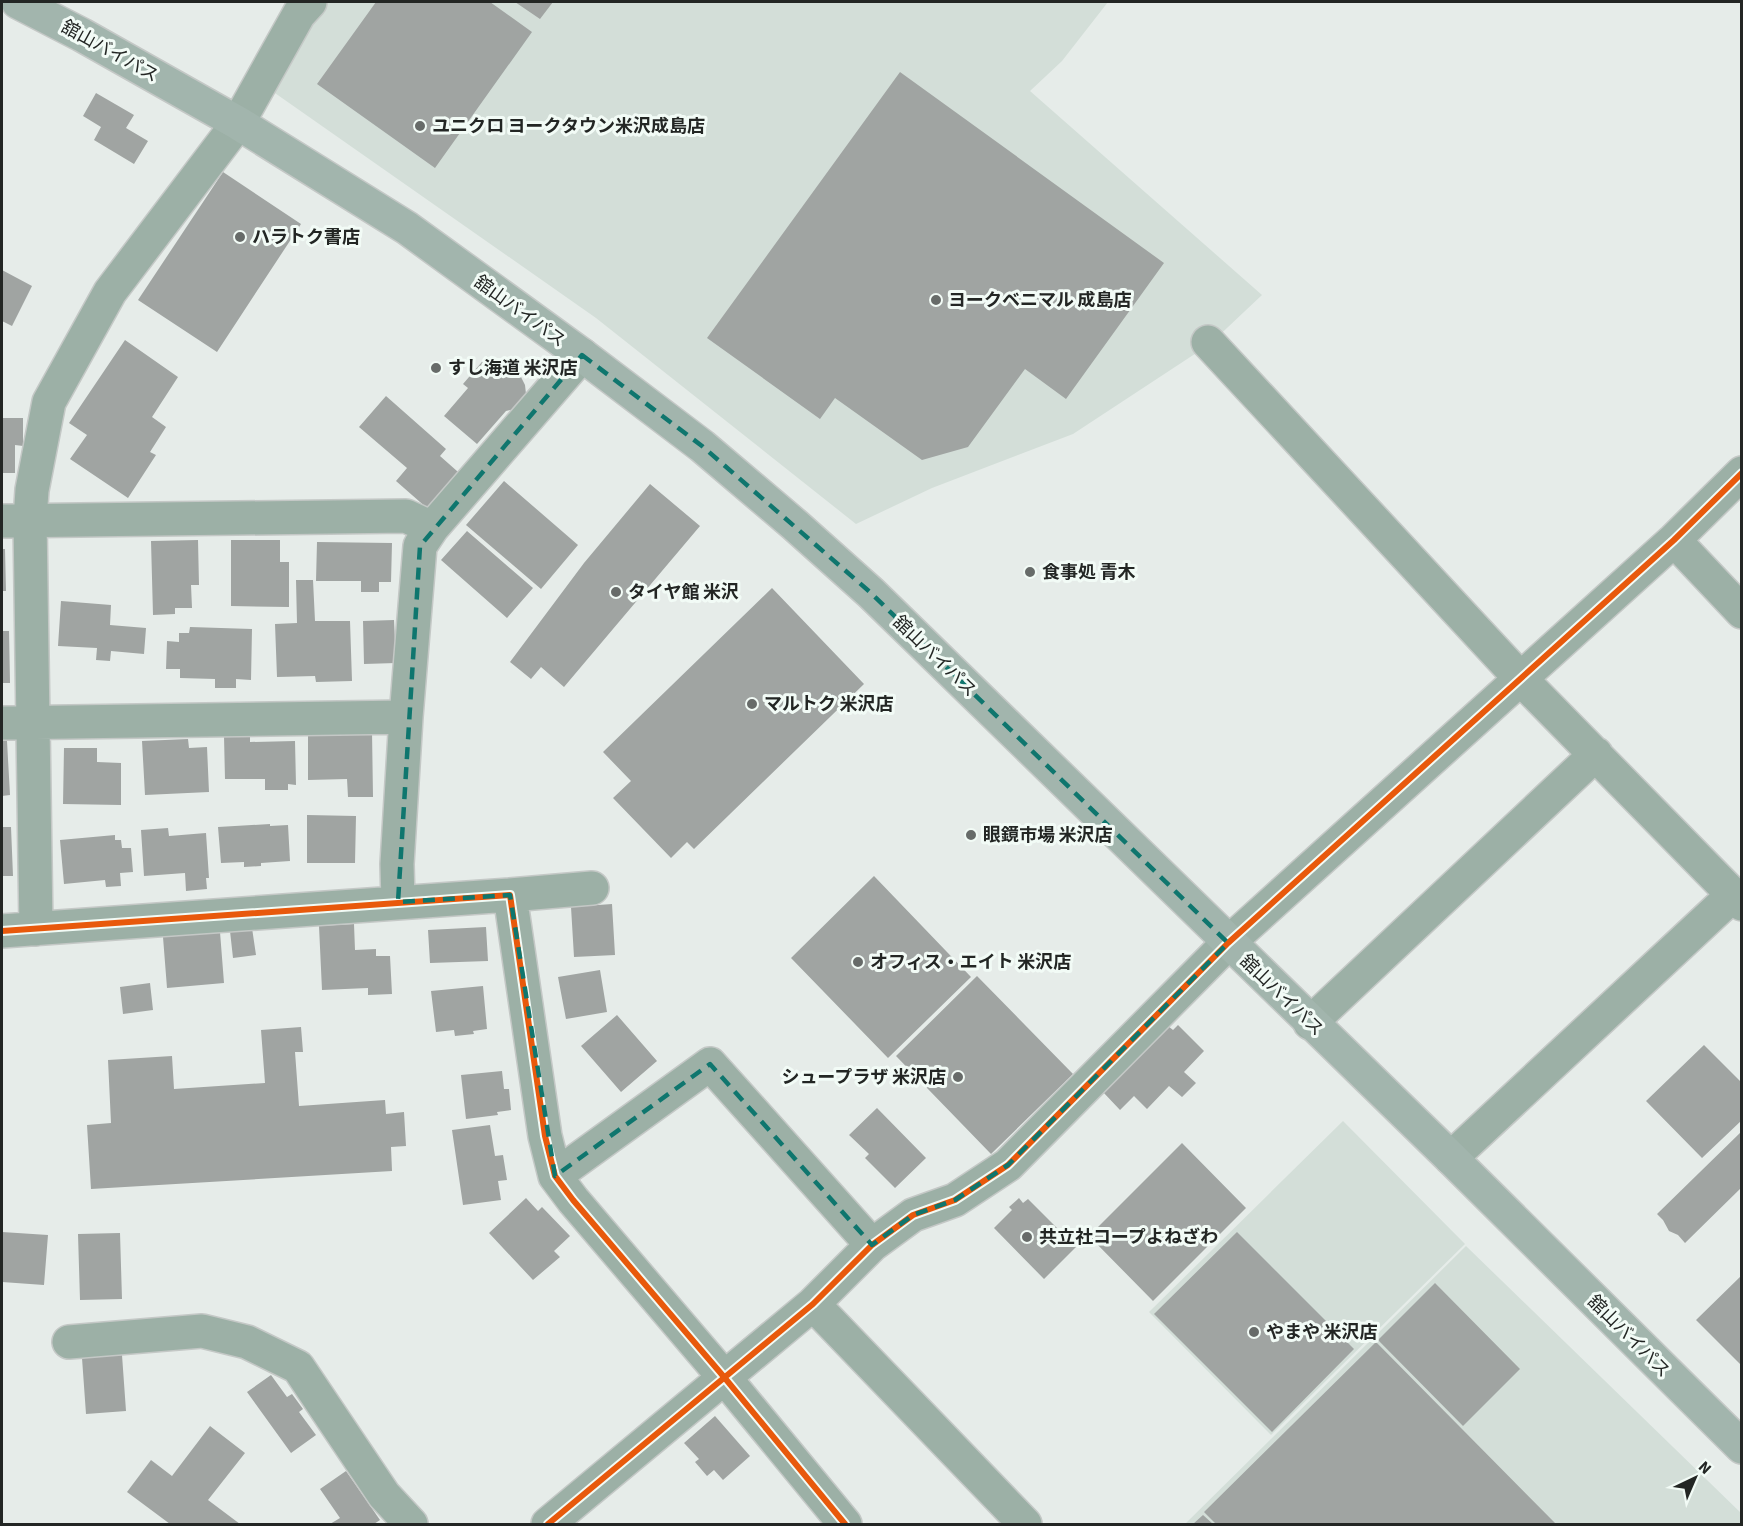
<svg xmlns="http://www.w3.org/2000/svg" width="1743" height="1526" font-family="'Source Sans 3','Noto Sans JP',sans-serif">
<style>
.built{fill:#d3ded8}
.building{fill:#a0a4a2}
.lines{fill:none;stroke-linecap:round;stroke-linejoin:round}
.minor-casing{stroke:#c4c8c6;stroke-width:36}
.highway-casing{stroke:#c4c8c6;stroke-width:36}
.minor{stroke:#9cb0a6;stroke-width:33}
.highway{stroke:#a2b5ad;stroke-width:33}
.cycleway-casing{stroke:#f2fbf6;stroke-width:10}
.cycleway{stroke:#e8590c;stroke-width:6}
.marked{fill:none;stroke:#0f766e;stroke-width:4.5;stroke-dasharray:12 8;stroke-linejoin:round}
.poi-dot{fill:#676b69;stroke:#f2fbf6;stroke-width:2}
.labels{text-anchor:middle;stroke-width:6;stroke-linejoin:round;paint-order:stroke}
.street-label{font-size:18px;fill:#232624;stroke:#f2fbf6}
.poi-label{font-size:18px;font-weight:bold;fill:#232624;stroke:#f2fbf6;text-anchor:start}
</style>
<rect width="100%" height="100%" fill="#e6ece9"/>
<path class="built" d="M 323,2 L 1108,2 L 1062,61 L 1030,91 L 1262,295 L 1210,344 L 1073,434 L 932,488 L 856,524 L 596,318 L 272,91 Z
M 1343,1121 L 1465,1244 L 1271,1435 L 1149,1312 Z
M 1466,1246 L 1742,1514 L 1741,1524 L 1185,1524 Z"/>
<path class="building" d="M 376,2 L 490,2 L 532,32 L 435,168 L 317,84 Z
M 515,2 L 553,2 L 540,19 Z
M 900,72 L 1164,263 L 1066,399 L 1025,369 L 968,447 L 922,460 L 835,398 L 820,419 L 707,338 Z
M 96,93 L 134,115 L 126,128 L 148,141 L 134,164 L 94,140 L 101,127 L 83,116 Z
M 223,172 L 301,224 L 217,352 L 138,300 Z
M 2,270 L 32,286 L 12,326 L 2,321 Z
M 125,340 L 178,377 L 152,417 L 166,427 L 150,452 L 156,455 L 128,498 L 70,459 L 87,435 L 69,423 Z
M 487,356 L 504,369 L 513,371 L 521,377 L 525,385 L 526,394 L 522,403 L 515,409 L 506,411 L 477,444 L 444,416 L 468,388 L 463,384 Z
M 386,396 L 446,449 L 440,456 L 466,479 L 428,509 L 396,481 L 407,468 L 359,427 Z
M 2,418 L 23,418 L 23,446 L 15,445 L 15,473 L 2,473 Z
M 504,481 L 578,545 L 541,589 L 466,525 Z
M 650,484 L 700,526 L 564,687 L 541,667 L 531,679 L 510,662 L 584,563 Z
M 467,531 L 533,588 L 507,618 L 441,560 Z
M 198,540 L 199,585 L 191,585 L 192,608 L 175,608 L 175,614 L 153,615 L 151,541 Z
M 231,540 L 280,540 L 280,562 L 289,562 L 289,607 L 231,606 Z
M 317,542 L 392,543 L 391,582 L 379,582 L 379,592 L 361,592 L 361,581 L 316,581 Z
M 2,549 L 5,549 L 6,591 L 2,591 Z
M 296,580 L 313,580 L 315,621 L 350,621 L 352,681 L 316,682 L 315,676 L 277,677 L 275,624 L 297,623 Z
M 772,588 L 864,684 L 694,849 L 687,842 L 671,858 L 613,798 L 631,781 L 603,752 Z
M 61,601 L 111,605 L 110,625 L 146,628 L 144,654 L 111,651 L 110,661 L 96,660 L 97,648 L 58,646 Z
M 394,620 L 396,663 L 364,664 L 363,621 Z
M 190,627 L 252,629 L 251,680 L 236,679 L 236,688 L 215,688 L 215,679 L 180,678 L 180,669 L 166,669 L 167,641 L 179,642 L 179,633 L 189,633 Z
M 2,631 L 9,631 L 10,683 L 2,683 Z
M 308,731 L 372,731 L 373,797 L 348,797 L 347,779 L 308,780 Z
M 224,736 L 250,736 L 250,742 L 295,741 L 296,785 L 288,784 L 288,790 L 265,790 L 265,779 L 225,779 Z
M 188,739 L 189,748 L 207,747 L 209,792 L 145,795 L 142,741 Z
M 2,741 L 7,741 L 10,795 L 2,796 Z
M 64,748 L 97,748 L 97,762 L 121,763 L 121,805 L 63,804 Z
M 307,815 L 356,816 L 355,863 L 307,863 Z
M 270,824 L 270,826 L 288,825 L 290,861 L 261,863 L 261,866 L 244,867 L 244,862 L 221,863 L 218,827 Z
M 2,827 L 11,827 L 13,876 L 2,876 Z
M 168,828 L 169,836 L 206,833 L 209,878 L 206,878 L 207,889 L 186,891 L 185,873 L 144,876 L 141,830 Z
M 115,835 L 115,840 L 121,840 L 122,848 L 131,848 L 133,872 L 120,873 L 121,886 L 106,887 L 105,880 L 64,884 L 60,840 Z
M 874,876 L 971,977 L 888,1058 L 791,958 Z
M 612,904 L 615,955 L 574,957 L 571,907 Z
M 354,924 L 355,950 L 376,949 L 376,956 L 390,956 L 392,994 L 368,995 L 368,988 L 322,990 L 319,926 Z
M 486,927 L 488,961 L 430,963 L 428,930 Z
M 252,928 L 256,955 L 233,958 L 230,931 Z
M 220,932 L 224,983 L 167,988 L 163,937 Z
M 600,970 L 607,1012 L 566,1019 L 558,977 Z
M 977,976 L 1073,1074 L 991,1154 L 896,1056 Z
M 150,983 L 153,1010 L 123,1014 L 120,987 Z
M 483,986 L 487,1029 L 473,1031 L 474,1034 L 455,1036 L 454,1030 L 436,1032 L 431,991 Z
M 617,1015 L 657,1061 L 621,1092 L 581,1046 Z
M 1178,1025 L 1204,1051 L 1184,1072 L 1196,1083 L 1182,1097 L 1169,1086 L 1147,1109 L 1134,1096 L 1120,1110 L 1103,1092 L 1168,1026 L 1173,1030 Z
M 301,1027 L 303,1052 L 295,1052 L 299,1106 L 385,1100 L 386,1114 L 404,1112 L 406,1146 L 391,1147 L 392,1171 L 91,1189 L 87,1125 L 111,1123 L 108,1060 L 172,1056 L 174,1089 L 265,1083 L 261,1030 Z
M 1704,1045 L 1742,1083 L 1742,1120 L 1702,1158 L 1646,1101 Z
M 502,1071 L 504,1089 L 509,1089 L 511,1110 L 497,1112 L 498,1115 L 466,1119 L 461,1075 Z
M 877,1108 L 926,1158 L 895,1188 L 865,1158 L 869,1154 L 849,1135 Z
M 490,1125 L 495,1156 L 503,1155 L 507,1180 L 498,1181 L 501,1200 L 463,1205 L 452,1130 Z
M 1742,1131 L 1742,1187 L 1685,1243 L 1678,1235 L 1669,1231 L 1663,1220 L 1657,1214 Z
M 1182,1143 L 1246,1208 L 1153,1301 L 1089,1236 Z
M 526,1198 L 538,1211 L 542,1207 L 570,1236 L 554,1251 L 560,1257 L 533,1280 L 489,1233 Z
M 1019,1198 L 1023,1203 L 1028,1199 L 1076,1247 L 1044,1279 L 994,1228 L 1012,1210 L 1009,1207 Z
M 2,1232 L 48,1235 L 44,1285 L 2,1282 Z
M 1237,1232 L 1354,1349 L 1272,1432 L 1154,1314 Z
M 120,1233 L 122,1299 L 80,1300 L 78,1234 Z
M 1742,1275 L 1742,1366 L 1696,1320 Z
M 1435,1283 L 1520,1369 L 1463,1426 L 1378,1340 Z
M 1376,1342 L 1556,1524 L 1216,1524 L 1204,1512 Z
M 122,1355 L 126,1411 L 86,1414 L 82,1358 Z
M 271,1375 L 287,1397 L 292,1394 L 303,1409 L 299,1412 L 316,1435 L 291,1453 L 247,1392 Z
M 715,1416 L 750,1456 L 723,1480 L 714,1470 L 707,1476 L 695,1462 L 699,1459 L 684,1443 Z
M 210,1426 L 245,1453 L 208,1500 L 240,1524 L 170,1524 L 127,1492 L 151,1460 L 172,1476 Z
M 346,1471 L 380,1520 L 374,1524 L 330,1524 L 340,1518 L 320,1489 Z
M 1203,1515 L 1213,1524 L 1193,1524 Z"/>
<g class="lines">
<defs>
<path id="minor" d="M 1208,342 L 1521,679 L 1742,904
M 2,521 L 406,516 L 432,528
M 1674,540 L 1742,612
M 2,723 L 406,717
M 510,895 L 592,888
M 398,902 L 397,864 L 406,717 L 420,546 L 432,528 L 582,355
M 36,929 L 30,520 L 32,490 L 49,402 L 110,292 L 238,123 L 299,14 L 310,2
M 2,931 L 510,895 L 545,1136 L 555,1176 L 573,1200 L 724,1377 L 845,1524
M 1310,1023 L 1596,754
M 1451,1158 L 1733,895
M 555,1176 L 710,1064 L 872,1245
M 813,1304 L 1025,1524
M 69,1342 L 202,1331 L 247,1342 L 298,1367 L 384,1495 L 411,1524
M 548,1524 L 813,1304 L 872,1245 L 913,1215 L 955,1200 L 1008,1165 L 1228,943 L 1674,540 L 1742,473"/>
<path id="highway" d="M 18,2 L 82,35 L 238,123 L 407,228 L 582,355 L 702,446 L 795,525 L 871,593 L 1451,1158 L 1742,1447"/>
</defs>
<use href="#minor" class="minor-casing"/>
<use href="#highway" class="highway-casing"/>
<use href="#minor" class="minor"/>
<use href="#highway" class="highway"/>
<defs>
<path id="cycleway" d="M 2,931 L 510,895 L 545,1136 L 555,1176 L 573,1200 L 724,1377 L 845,1524
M 548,1524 L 813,1304 L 872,1245 L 913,1215 L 955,1200 L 1008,1165 L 1228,943 L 1674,540 L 1742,473"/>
</defs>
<use href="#cycleway" class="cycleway-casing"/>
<use href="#cycleway" class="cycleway"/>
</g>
<path class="marked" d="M 582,355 L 702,446 L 871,593 L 1228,943 L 1008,1165 L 955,1200 L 913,1215 L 872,1245 L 710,1064 L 555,1176 L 510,895 L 398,902 L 420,546 Z"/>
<g class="poi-dot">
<circle cx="420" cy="126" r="6"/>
<circle cx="240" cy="237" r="6"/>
<circle cx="936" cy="300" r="6"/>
<circle cx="436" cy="368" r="6"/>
<circle cx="1030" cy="572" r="6"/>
<circle cx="616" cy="592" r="6"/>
<circle cx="752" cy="704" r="6"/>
<circle cx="971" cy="835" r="6"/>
<circle cx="858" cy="962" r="6"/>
<circle cx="958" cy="1077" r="6"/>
<circle cx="1027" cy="1237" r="6"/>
<circle cx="1254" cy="1332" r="6"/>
</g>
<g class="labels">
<g class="street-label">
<text transform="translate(110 51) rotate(29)" y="6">舘山バイパス</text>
<text transform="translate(520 311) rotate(36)" y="6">舘山バイパス</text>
<text transform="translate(935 656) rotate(44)" y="6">舘山バイパス</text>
<text transform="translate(1282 995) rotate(44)" y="6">舘山バイパス</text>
<text transform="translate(1629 1336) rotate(45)" y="6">舘山バイパス</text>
</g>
<g class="poi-label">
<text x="432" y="132">ユニクロ ヨークタウン米沢成島店</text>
<text x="252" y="243">ハラトク書店</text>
<text x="948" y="306">ヨークベニマル 成島店</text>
<text x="448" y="374">すし海道 米沢店</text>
<text x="1042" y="578">食事処 青木</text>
<text x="628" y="598">タイヤ館 米沢</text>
<text x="764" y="710">マルトク 米沢店</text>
<text x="983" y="841">眼鏡市場 米沢店</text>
<text x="870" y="968">オフィス・エイト 米沢店</text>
<text x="946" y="1083" text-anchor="end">シュープラザ 米沢店</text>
<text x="1039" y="1243">共立社コープよねざわ</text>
<text x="1266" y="1338">やまや 米沢店</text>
</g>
</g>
<rect width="1743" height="1526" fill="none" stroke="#232624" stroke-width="6"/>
<g transform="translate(1695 1478) rotate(44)" stroke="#f2fbf6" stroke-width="4.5" paint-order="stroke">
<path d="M0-4.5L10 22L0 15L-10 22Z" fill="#232624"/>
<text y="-9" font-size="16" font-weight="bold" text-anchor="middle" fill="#232624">N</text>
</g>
</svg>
